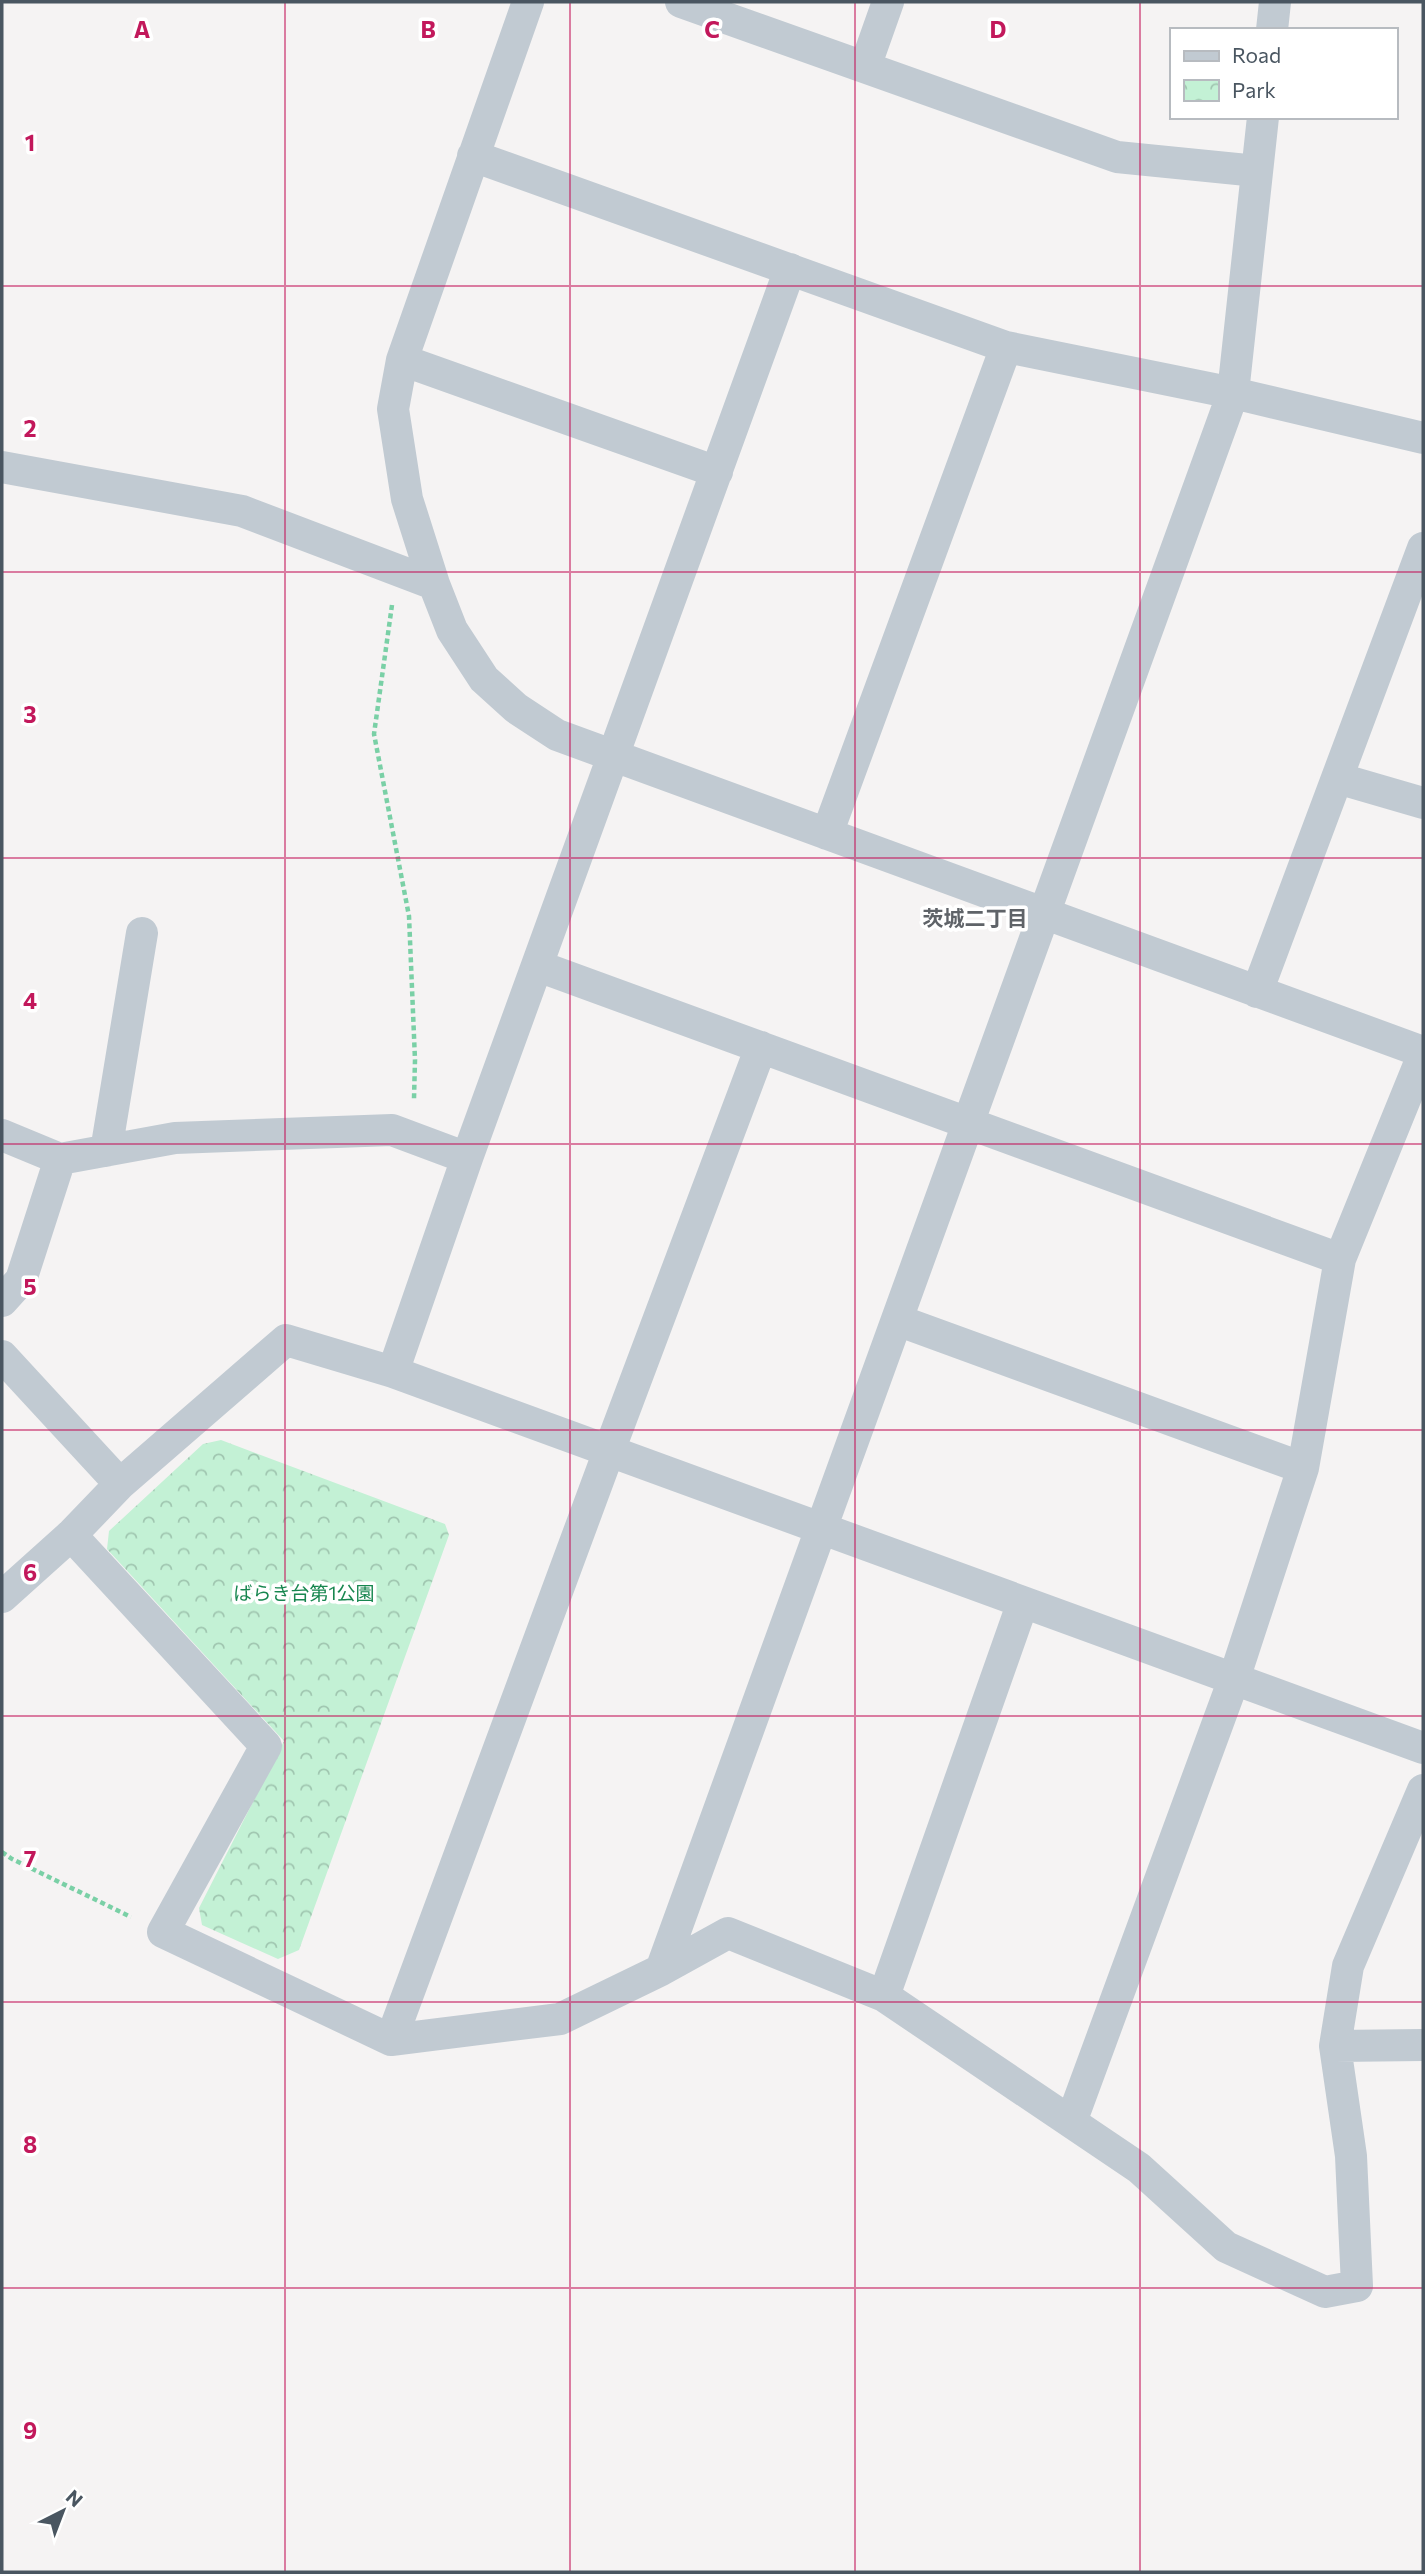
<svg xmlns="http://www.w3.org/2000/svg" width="1425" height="2574" font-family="Commissioner,'Noto Sans JP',sans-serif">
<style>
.park{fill:url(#park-crowns)}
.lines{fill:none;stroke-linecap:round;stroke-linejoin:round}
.path{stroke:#7ad0a6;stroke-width:4.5;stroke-dasharray:5 3.5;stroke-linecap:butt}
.street{stroke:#c1cad2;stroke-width:32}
.grid{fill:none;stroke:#c2185b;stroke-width:2;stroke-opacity:0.55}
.labels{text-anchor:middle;stroke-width:7;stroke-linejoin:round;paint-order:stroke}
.park-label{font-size:19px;fill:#17864f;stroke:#fff}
.neighbourhood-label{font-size:21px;font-weight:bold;fill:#5f6368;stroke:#fff}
.grid-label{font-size:23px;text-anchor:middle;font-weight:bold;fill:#c2185b;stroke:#fff;stroke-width:7;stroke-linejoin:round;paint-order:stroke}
</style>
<defs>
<pattern id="park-crowns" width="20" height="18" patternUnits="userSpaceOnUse" patternTransform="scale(1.75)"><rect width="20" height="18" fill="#c3f1d5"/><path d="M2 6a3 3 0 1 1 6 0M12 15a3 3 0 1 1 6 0" fill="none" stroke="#a0c6b0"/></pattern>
</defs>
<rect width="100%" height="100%" fill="#f5f3f3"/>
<path class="park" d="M 221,1440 L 445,1524 L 449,1535 L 299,1950 L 278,1959 L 202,1925 L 199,1908 L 284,1741 L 107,1549 L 109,1531 L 203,1444 Z"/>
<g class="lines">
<path class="path" d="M 392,605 L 374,734 L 409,916 L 415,1060 L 414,1099
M 2,1852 L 12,1859 L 131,1917"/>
<path class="street" d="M 528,2 L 402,360 L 393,409 L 407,499 L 434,584 L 452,630 L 484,679 L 516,708 L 557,735 L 1423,1052
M 681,2 L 1117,157 L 1257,171
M 1272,30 L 1275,2
M 865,67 L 888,2
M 473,156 L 1006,347 L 1233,393 L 1423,438
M 402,360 L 717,472
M 2,467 L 242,511 L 434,584
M 1337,778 L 1423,803
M 827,834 L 1006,347
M 538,966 L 1340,1259
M 1257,992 L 1423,548
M 2,1135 L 60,1159 L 175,1138 L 392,1130 L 467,1158
M 106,1151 L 142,933
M 2,1301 L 21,1280 L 60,1159
M 897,1320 L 1303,1468
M 2,1356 L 120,1484
M 393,1372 L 467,1158 L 790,269
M 71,1535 L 266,1746 L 163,1932 L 391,2040 L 560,2019 L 661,1970 L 728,1933 L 884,1996 L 1139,2168 L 1226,2247 L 1325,2292 L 1357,2286 L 1351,2156 L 1335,2046 L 1348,1966 L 1423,1790
M 2,1597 L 71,1535 L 120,1484 L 286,1340 L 393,1372 L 1423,1748
M 661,1970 L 1233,393 L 1263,117
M 884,1996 L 1023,1602
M 391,2040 L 609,1451 L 761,1047
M 1335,2046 L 1423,2045
M 1071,2122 L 1234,1679 L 1303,1468 L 1340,1259 L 1423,1055"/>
</g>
<path class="grid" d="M 285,2 L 285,2572M 570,2 L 570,2572M 855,2 L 855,2572M 1140,2 L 1140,2572M 2,286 L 1423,286M 2,572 L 1423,572M 2,858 L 1423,858M 2,1144 L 1423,1144M 2,1430 L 1423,1430M 2,1716 L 1423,1716M 2,2002 L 1423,2002M 2,2288 L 1423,2288"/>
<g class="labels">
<g class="park-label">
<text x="304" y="1600">ばらき台第1公園</text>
</g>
<g class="neighbourhood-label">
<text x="975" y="926">茨城二丁目</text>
</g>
</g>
<g class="grid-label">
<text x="142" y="38">A</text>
<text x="428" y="38">B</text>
<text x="712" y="38">C</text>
<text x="998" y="38">D</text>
<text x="30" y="151">1</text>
<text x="30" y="437">2</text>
<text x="30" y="723">3</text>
<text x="30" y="1009">4</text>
<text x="30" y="1295">5</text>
<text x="30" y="1581">6</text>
<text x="30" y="1867">7</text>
<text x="30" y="2153">8</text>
<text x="30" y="2439">9</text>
</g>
<rect width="1425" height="2574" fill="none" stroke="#4a5661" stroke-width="7"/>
<rect x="1170" y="28" width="228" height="91" fill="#ffffff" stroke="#b7bbc0" stroke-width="2"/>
<rect x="1184" y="51" width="35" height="10" fill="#c1cad2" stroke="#b7bbc0" stroke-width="2"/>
<text x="1232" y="63" font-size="21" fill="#4a5661">Road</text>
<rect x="1184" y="80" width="35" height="21" fill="url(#park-crowns)" stroke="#b7bbc0" stroke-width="2"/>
<text x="1232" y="98" font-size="21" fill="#4a5661">Park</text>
<g transform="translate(63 2511) rotate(42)" stroke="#ffffff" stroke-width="5" paint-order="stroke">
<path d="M0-5L12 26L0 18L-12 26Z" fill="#4a5661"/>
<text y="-10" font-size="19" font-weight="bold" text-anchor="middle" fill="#4a5661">N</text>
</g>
</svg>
